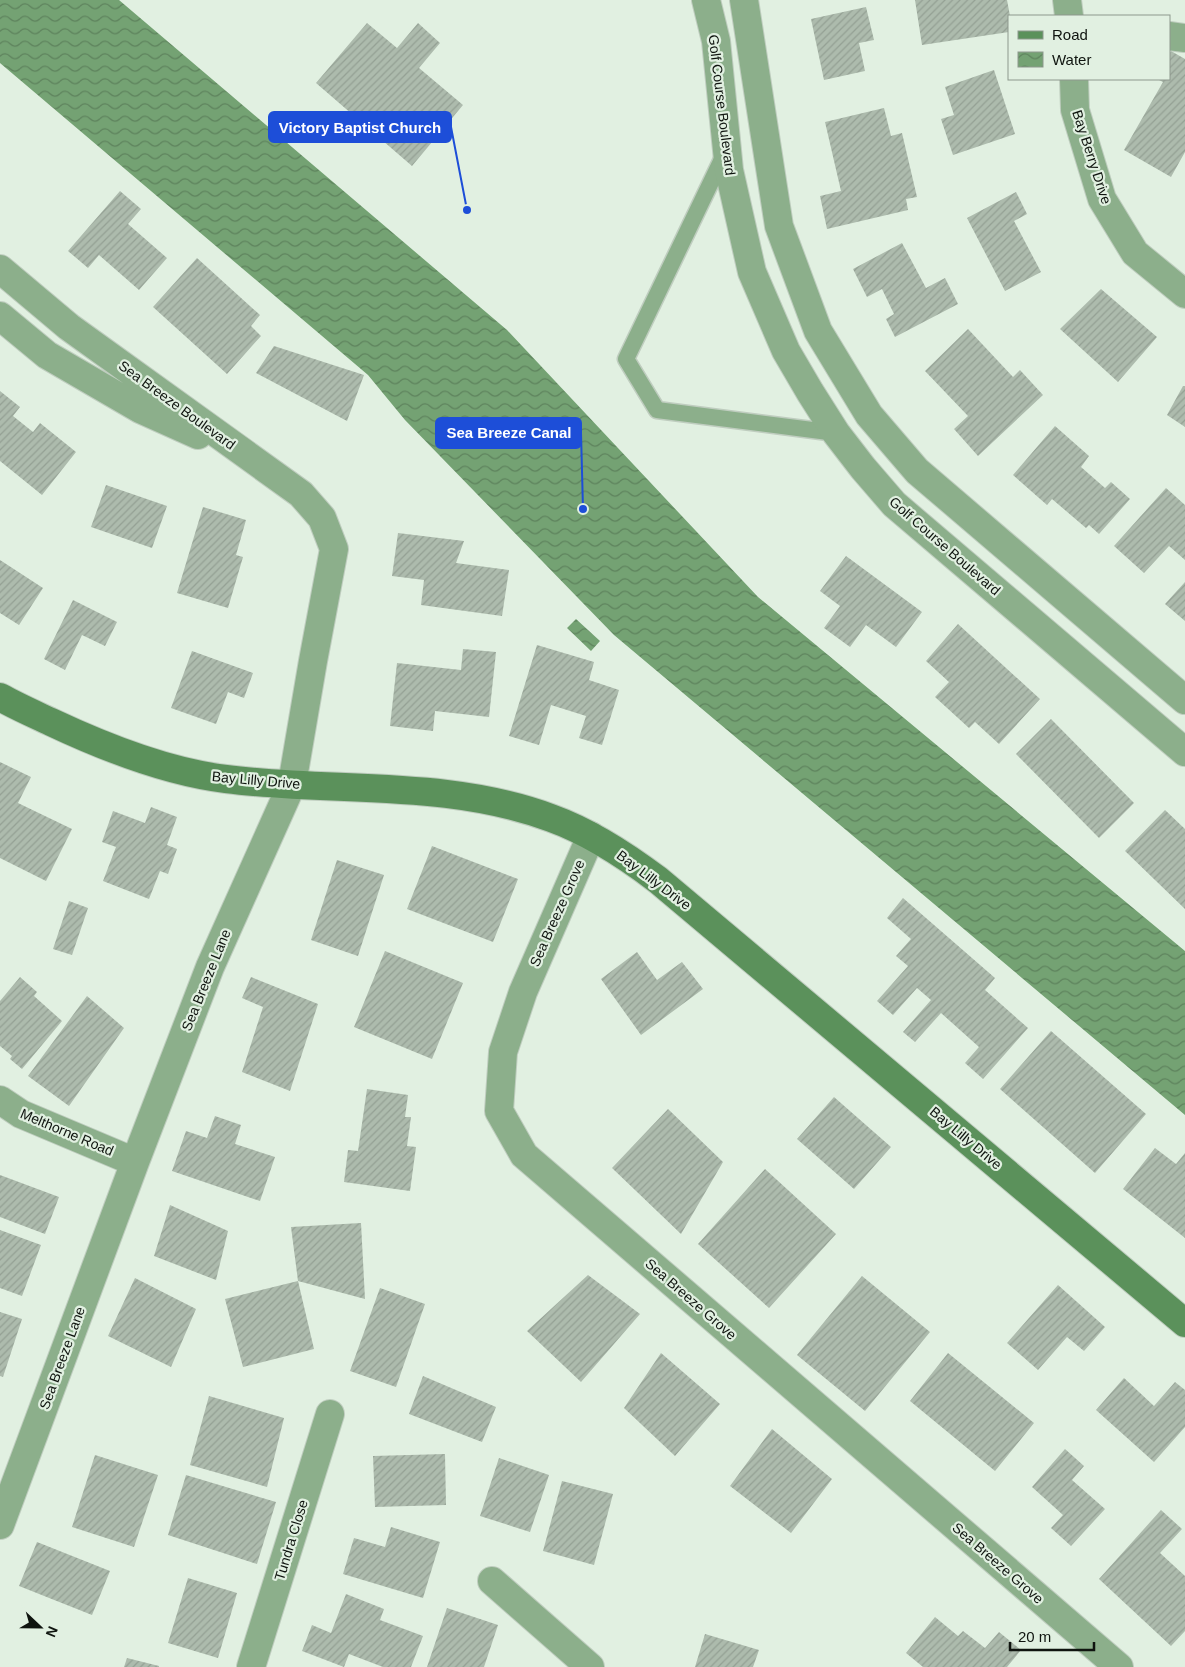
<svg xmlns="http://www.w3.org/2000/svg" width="1185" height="1667" font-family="Helvetica,sans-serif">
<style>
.water{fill:url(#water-waves)}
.building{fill:url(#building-hatch)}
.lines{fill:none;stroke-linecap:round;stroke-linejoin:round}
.service-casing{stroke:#bfcdbf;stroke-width:19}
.minor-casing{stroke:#bfcdbf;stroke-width:30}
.secondary-casing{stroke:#bfcdbf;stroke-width:30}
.service{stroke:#8caf8b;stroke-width:16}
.minor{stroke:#8caf8b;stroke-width:28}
.secondary{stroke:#5b915b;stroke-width:28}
.labels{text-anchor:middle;stroke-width:4.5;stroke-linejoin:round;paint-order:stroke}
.street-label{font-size:14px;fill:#0f140f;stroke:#e1f0e1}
.leader{fill:none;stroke:#1d4ed8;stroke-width:2}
.callout-dot{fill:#1d4ed8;stroke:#e1f0e1;stroke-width:2}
.callout{fill:#1d4ed8;stroke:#1d4ed8;stroke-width:2}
.callout-label{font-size:15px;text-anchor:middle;font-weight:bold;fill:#fff}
</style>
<defs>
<pattern id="water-waves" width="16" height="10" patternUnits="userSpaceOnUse" patternTransform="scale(1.25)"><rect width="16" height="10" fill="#74a273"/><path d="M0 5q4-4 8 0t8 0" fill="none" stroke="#5e835d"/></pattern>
<pattern id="building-hatch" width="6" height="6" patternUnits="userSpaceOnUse" patternTransform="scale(1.25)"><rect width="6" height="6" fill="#adbbad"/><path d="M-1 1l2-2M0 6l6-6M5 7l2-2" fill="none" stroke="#94a094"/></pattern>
</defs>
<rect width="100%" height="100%" fill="#e1f0e1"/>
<path class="water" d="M 0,0 L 119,0 L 507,330 L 758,597 L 1185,951 L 1185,1115 L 614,635 L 405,420 L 368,375 L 0,63 Z
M 576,619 L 600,641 L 591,651 L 567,628 Z"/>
<path class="building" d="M 915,0 L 1007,0 L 1010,16 L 1009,32 L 922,45 Z
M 866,7 L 874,40 L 859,43 L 865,71 L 824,80 L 811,19 Z
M 367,23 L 397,48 L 418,23 L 440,43 L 419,68 L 463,105 L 412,166 L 316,83 Z
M 1171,51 L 1185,59 L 1185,152 L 1171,177 L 1124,150 L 1163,82 L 1157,79 L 1169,79 L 1169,55 Z
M 994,70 L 1015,134 L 953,155 L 941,119 L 954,115 L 945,87 Z
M 884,108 L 891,136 L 902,133 L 917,197 L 906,199 L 908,210 L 827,229 L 820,196 L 841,191 L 825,122 Z
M 120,191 L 141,209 L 128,224 L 167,258 L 139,290 L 99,255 L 88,268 L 68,251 Z
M 1016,192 L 1027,214 L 1014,221 L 1041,272 L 1005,291 L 967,218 Z
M 902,243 L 926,288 L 945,278 L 958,304 L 895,337 L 886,319 L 894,314 L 882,289 L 867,297 L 853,269 Z
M 197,258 L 260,315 L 251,326 L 261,336 L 227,374 L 153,307 Z
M 1101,289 L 1157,337 L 1118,382 L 1060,329 Z
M 968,329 L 1013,377 L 1020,370 L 1043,395 L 978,456 L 954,429 L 968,416 L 925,371 Z
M 274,346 L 364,375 L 347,421 L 256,373 Z
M 1183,386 L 1185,386 L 1185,427 L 1167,415 Z
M 0,391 L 20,407 L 13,416 L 33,432 L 40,423 L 76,452 L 42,495 L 0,461 Z
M 1055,426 L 1089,456 L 1081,467 L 1105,488 L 1111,482 L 1130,499 L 1099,534 L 1089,525 L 1086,528 L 1052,499 L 1047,505 L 1013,475 Z
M 106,485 L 167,506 L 152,548 L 91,527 Z
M 1166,488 L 1185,505 L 1185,560 L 1169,546 L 1144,573 L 1114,546 Z
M 203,507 L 246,520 L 236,555 L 243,557 L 228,608 L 177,593 Z
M 398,533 L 464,541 L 456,563 L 509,570 L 502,616 L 421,605 L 424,580 L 392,576 Z
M 846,556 L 922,612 L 896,647 L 866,625 L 850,647 L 824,628 L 840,606 L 820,591 Z
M 0,560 L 43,588 L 19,625 L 0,613 Z
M 1185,582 L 1185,621 L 1165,604 Z
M 73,600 L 117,622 L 105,646 L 82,635 L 65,670 L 44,659 Z
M 958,624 L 1040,699 L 999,744 L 975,722 L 969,728 L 935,697 L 949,682 L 926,661 Z
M 537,645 L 594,662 L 589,680 L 619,690 L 602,745 L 579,738 L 586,716 L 551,705 L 539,745 L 509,736 Z
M 463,649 L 496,652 L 489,717 L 435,711 L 433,731 L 390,726 L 397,663 L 461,670 Z
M 192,651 L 253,673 L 244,698 L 228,692 L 216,724 L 171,708 Z
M 1051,719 L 1134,803 L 1099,838 L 1016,754 Z
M 0,762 L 31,777 L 18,803 L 72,829 L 46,881 L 0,858 Z
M 151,807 L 177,817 L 167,845 L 177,849 L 168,874 L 160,871 L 149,899 L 103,881 L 116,847 L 102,842 L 113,811 L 145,823 Z
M 1165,810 L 1185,829 L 1185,909 L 1125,851 Z
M 432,846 L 518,879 L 493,942 L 407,909 Z
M 337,860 L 384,875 L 358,956 L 311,940 Z
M 903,898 L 995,978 L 985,990 L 1028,1028 L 983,1079 L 965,1063 L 979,1047 L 941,1013 L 915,1042 L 903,1032 L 931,1000 L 917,988 L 893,1015 L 877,1001 L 908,966 L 896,956 L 911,939 L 887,918 Z
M 69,901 L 88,908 L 72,955 L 53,949 Z
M 385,951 L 463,983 L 432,1059 L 354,1027 Z
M 637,952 L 657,980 L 682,962 L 703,989 L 641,1035 L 601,979 Z
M 20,977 L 37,992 L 34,996 L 62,1021 L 22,1069 L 10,1059 L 12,1056 L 0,1046 L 0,1001 Z
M 251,977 L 318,1004 L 290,1091 L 242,1072 L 263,1007 L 242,998 Z
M 87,996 L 124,1028 L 69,1106 L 28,1076 Z
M 1051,1031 L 1146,1114 L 1095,1173 L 1000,1089 Z
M 367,1089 L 408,1095 L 405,1117 L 411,1117 L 407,1146 L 416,1147 L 410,1191 L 344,1182 L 348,1150 L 358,1151 Z
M 834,1097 L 891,1147 L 854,1189 L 797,1139 Z
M 668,1109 L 723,1162 L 681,1234 L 612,1168 Z
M 215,1116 L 241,1125 L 235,1144 L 275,1157 L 260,1201 L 172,1171 L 186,1131 L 207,1138 Z
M 1155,1148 L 1176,1164 L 1185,1153 L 1185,1238 L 1123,1189 Z
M 765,1169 L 836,1234 L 769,1308 L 698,1244 Z
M 0,1175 L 59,1197 L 45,1234 L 0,1217 Z
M 170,1205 L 228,1231 L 216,1280 L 154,1256 Z
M 361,1223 L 365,1299 L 298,1281 L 314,1349 L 243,1367 L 225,1299 L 298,1281 L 291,1227 Z
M 0,1230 L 41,1245 L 22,1296 L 0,1288 Z
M 588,1275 L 640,1314 L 581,1382 L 527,1331 Z
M 862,1276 L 930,1332 L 865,1411 L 797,1355 Z
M 135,1278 L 196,1309 L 171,1367 L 108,1336 Z
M 1058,1285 L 1105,1327 L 1084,1351 L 1067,1337 L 1038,1370 L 1007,1343 Z
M 380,1288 L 425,1304 L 396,1387 L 350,1371 Z
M 0,1312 L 22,1319 L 3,1377 L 0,1376 Z
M 661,1353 L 720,1404 L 675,1456 L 624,1408 Z
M 948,1353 L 1034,1423 L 995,1471 L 910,1401 Z
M 423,1376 L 496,1407 L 482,1442 L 409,1414 Z
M 1124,1378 L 1154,1406 L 1175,1382 L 1185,1390 L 1185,1427 L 1154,1462 L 1096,1410 Z
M 209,1396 L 284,1418 L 267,1487 L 190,1465 Z
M 772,1429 L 832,1479 L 791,1533 L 730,1486 Z
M 1065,1449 L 1084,1466 L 1072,1480 L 1105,1509 L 1071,1546 L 1051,1528 L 1063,1515 L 1032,1487 Z
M 445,1454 L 446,1505 L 375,1507 L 373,1456 Z
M 95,1455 L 158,1475 L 134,1547 L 72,1527 Z
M 499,1458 L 549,1475 L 530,1532 L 480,1516 Z
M 186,1475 L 276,1502 L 257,1564 L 168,1535 Z
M 562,1481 L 613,1494 L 594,1565 L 543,1551 Z
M 1161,1510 L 1182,1529 L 1160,1553 L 1185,1576 L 1185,1631 L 1171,1646 L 1099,1579 Z
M 391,1527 L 440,1542 L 423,1598 L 343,1574 L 354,1538 L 385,1547 Z
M 37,1542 L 110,1571 L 92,1615 L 19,1586 Z
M 188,1578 L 237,1593 L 218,1658 L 168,1643 Z
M 346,1594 L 384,1609 L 380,1620 L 423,1636 L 411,1667 L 383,1667 L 349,1654 L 344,1667 L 302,1651 L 312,1625 L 331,1633 Z
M 447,1608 L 498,1625 L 484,1667 L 427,1667 Z
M 935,1617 L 958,1636 L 963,1631 L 985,1648 L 999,1632 L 1021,1650 L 1007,1667 L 923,1667 L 906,1653 Z
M 705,1634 L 759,1650 L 753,1667 L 695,1667 Z
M 127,1658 L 159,1666 L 159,1667 L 124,1667 Z"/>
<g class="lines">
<defs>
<path id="service" d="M 725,153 L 626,359 L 657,410 L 836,433"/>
<path id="minor" d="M 706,0 L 716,41 L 729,170 L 752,272 L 786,351 L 810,392 L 836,433 L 863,468 L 894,504 L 1185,752
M 744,0 L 779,226 L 818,331 L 869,415 L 917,471 L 1185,700
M 1067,0 L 1069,16
M 1169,36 L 1185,38
M 1074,79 L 1075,110 L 1102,199 L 1135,253 L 1185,294
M 0,269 L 69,327 L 301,494 L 322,518 L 334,549 L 313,661 L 292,784 L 210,967 L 135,1162 L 0,1525
M 0,316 L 47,355 L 140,409 L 198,435
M 591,836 L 523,992 L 503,1052 L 499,1111 L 524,1155 L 1119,1667
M 0,1100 L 21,1114 L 135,1162
M 492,1581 L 590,1667
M 251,1667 L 330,1414"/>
<path id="secondary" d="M 0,697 C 16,706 34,714 51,722 C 104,747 167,772 226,779 C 334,793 446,779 551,818 C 590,832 625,855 658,880 L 1185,1323"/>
</defs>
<use href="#service" class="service-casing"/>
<use href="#minor" class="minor-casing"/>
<use href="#secondary" class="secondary-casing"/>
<use href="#service" class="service"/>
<use href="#minor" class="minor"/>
<use href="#secondary" class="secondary"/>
</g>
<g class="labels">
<g class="street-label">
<text transform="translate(722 105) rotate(83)" y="5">Golf Course Boulevard</text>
<text transform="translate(1092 157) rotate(72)" y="5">Bay Berry Drive</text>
<text transform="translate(177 405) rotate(36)" y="5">Sea Breeze Boulevard</text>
<text transform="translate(945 546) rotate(41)" y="5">Golf Course Boulevard</text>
<text transform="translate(256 780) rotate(5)" y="5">Bay Lilly Drive</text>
<text transform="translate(654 880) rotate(37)" y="5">Bay Lilly Drive</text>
<text transform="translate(557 913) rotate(-66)" y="5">Sea Breeze Grove</text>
<text transform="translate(206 980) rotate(-68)" y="5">Sea Breeze Lane</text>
<text transform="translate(67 1132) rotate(23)" y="5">Melthorne Road</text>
<text transform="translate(966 1138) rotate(40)" y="5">Bay Lilly Drive</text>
<text transform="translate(691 1299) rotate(41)" y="5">Sea Breeze Grove</text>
<text transform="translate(62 1358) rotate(-70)" y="5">Sea Breeze Lane</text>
<text transform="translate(291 1540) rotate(-73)" y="5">Tundra Close</text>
<text transform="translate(998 1563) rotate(41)" y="5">Sea Breeze Grove</text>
</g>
</g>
<path class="leader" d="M467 210L451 127M583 509L581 433"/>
<g class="callout-dot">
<circle cx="467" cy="210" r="5"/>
<circle cx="583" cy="509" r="5"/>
</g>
<g class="callout">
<rect x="269" y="112" width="182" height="30" rx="5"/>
<rect x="436" y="418" width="145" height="30" rx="5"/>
</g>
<g class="callout-label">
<text x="360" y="133">Victory Baptist Church</text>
<text x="509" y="438">Sea Breeze Canal</text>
</g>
<rect x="1008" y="15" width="162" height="65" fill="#e1f0e1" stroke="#8d988d"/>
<rect x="1018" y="31" width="25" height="8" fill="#5b915b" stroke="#8d988d"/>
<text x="1052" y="40" font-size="15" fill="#0f140f">Road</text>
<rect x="1018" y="52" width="25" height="15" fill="url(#water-waves)" stroke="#8d988d"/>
<text x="1052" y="65" font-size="15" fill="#0f140f">Water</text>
<g transform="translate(40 1627) rotate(112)" stroke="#e1f0e1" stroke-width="4" paint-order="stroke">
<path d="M0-4L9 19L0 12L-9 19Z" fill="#0f140f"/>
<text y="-8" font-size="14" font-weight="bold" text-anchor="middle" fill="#0f140f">N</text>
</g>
<path d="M1010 1642v8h84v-8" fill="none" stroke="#0f140f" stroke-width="2.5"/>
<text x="1018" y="1642" font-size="15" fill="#0f140f" stroke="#e1f0e1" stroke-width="4" paint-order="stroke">20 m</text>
</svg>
